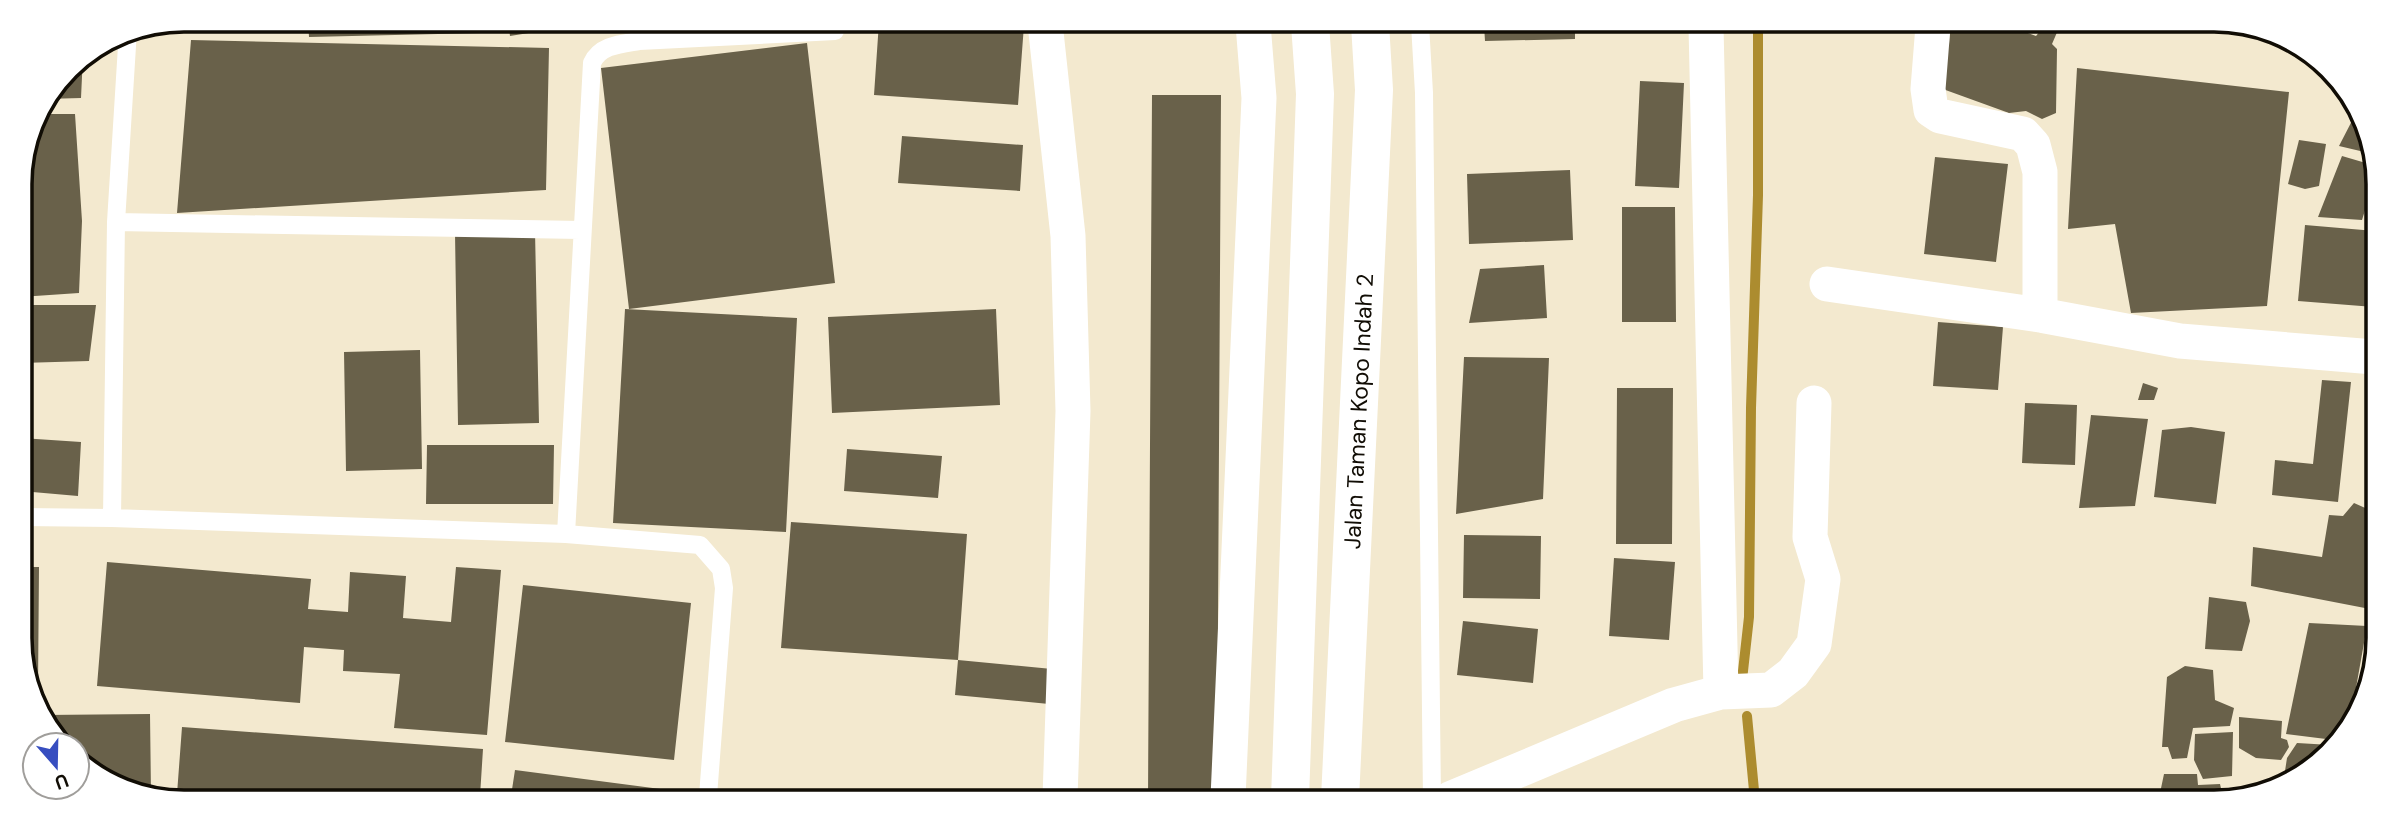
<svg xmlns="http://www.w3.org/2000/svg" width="2397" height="822" font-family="'DM Sans',sans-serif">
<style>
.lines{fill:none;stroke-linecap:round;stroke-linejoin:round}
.stream{stroke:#ac8c2f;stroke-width:10}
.building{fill:#69614a}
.lane{stroke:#fff;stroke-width:18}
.street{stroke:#fff;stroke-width:35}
.secondary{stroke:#fff;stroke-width:38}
.labels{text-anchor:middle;stroke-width:7;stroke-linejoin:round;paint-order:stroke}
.street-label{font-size:23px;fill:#110d05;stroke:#fff}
.rim{fill:none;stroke:#110d05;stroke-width:3.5}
</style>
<rect width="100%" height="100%" fill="#f3e9cf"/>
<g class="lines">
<path class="stream" d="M 1742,680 L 1749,617 L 1751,408 L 1758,195 L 1758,26
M 1747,716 L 1755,801"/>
</g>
<path class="building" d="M 308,20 L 482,20 L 481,33 L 309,37 Z
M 508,21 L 597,21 L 597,22 L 510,36 Z
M 879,22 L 1024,25 L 1018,105 L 874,95 Z
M 1484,25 L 1575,25 L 1575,39 L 1485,41 Z
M 1950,27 L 2024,27 L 2025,32 L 2036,36 L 2041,30 L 2058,30 L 2052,44 L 2057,49 L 2056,113 L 2042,119 L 2026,111 L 2009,113 L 1940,88 L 1941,53 L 1949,44 Z
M 191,40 L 549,48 L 546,190 L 177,213 Z
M 807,43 L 835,283 L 629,309 L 601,68 Z
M 83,55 L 81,98 L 45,99 L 75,60 Z
M 2077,68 L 2289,92 L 2267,306 L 2131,313 L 2115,224 L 2068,229 Z
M 1640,81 L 1684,83 L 1679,188 L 1635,186 Z
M 1152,95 L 1221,95 L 1217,798 L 1148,798 Z
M 35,114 L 75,114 L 82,221 L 79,293 L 20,297 L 20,172 Z
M 2355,115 L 2373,154 L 2339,146 Z
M 902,136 L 1023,145 L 1020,191 L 898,183 Z
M 2299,140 L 2326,144 L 2319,186 L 2305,189 L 2288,184 Z
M 2342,156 L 2376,166 L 2376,175 L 2362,220 L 2318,217 Z
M 1935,157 L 2008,164 L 1996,262 L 1924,254 Z
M 1570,170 L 1573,240 L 1469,244 L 1467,174 Z
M 1622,207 L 1675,207 L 1676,322 L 1622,322 Z
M 2305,225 L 2375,231 L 2374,307 L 2298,301 Z
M 535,231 L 539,423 L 458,425 L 455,233 Z
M 1544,265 L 1547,318 L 1469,323 L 1480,269 Z
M 20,305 L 96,305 L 89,361 L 21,363 Z
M 625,309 L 797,318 L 786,532 L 613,523 Z
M 996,309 L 1000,405 L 832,413 L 828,317 Z
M 1938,322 L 2003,327 L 1998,390 L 1933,386 Z
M 420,350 L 422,469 L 346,471 L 344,352 Z
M 1464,357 L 1549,358 L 1543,499 L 1456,514 Z
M 2322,380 L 2351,382 L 2338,502 L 2272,495 L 2275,460 L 2313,464 Z
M 2143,383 L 2158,388 L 2154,400 L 2138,400 Z
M 1617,388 L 1673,388 L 1672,544 L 1616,544 Z
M 2025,403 L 2077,405 L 2075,465 L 2022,463 Z
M 2091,415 L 2148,419 L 2135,506 L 2079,508 Z
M 2191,427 L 2225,432 L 2216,504 L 2154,497 L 2162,430 Z
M 21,438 L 81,442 L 78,496 L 21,491 Z
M 427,445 L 554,445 L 553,504 L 426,504 Z
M 847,449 L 942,456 L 938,498 L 844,491 Z
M 2354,503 L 2372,511 L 2370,609 L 2251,586 L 2253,547 L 2322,557 L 2329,515 L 2343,516 Z
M 791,522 L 967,534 L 958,660 L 781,648 Z
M 1464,535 L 1541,536 L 1540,599 L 1463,598 Z
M 1614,558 L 1675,562 L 1669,640 L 1609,636 Z
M 107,562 L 311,579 L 308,609 L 348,612 L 350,572 L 406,576 L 403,618 L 451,622 L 456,567 L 501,570 L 487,735 L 394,728 L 400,674 L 343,671 L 344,650 L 304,647 L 300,703 L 97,686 Z
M 22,567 L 39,567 L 38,686 L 30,686 L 22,670 Z
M 523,585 L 691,603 L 674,760 L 505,742 Z
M 2209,597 L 2246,602 L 2250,621 L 2242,651 L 2205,649 Z
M 1463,621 L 1538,629 L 1533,683 L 1457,675 Z
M 2309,623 L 2367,626 L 2351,716 L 2334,740 L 2286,734 Z
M 958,660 L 1052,669 L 1049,704 L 955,695 Z
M 2185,666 L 2213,670 L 2215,700 L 2234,708 L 2230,726 L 2193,728 L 2187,758 L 2172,759 L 2168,747 L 2162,747 L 2167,677 Z
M 2368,667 L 2369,691 L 2362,701 Z
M 150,714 L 151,794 L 131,794 L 77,758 L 77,745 L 59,745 L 44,715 Z
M 2239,717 L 2282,721 L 2281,738 L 2287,740 L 2289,747 L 2281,760 L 2256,758 L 2239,748 Z
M 182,727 L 483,749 L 480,796 L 177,794 Z
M 2233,732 L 2232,776 L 2203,779 L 2194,760 L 2195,734 Z
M 2297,743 L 2331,745 L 2314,769 L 2302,773 L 2285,771 L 2287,758 Z
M 515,770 L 668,790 L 667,796 L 511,796 Z
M 2164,774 L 2197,774 L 2198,785 L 2220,784 L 2223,797 L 2237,798 L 2224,802 L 2160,802 L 2160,793 Z"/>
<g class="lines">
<path class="lane" d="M 1420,24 L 1424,93 L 1432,799
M 128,30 L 116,222 L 112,518 L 566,534 L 700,545 L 721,569 L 724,588 L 708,796
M 116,222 L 581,230
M 22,517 L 112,518
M 566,534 L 592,63 C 600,45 621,44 639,41 L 835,31"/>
<path class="street" d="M 1045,23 L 1068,236 L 1073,411 L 1060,798
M 1933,26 L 1928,89 L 1931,110 L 1940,116 L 2023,134 L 2033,145 L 2040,172 L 2040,315
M 1827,284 L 2040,315 L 2180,341 L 2374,357
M 1721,692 L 1771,690 L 1793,673 L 1814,644 L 1823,579 L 1810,537 L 1814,403
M 1228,798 L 1259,98 L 1253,24
M 1450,799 L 1674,705 L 1721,692 L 1706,26"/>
<g class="secondary">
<path d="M 1290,799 L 1315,94 L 1310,24"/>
<path id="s1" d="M 1340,799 L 1374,90 L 1370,24"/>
</g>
</g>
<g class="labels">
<g class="street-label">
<text dy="8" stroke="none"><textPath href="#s1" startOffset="388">Jalan Taman Kopo Indah 2</textPath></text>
</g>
</g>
<path d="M0 0H2397V822H0ZM184 32H2214A152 152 0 0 1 2366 184V638A152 152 0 0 1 2214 790H184A152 152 0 0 1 32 638V184A152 152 0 0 1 184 32Z" fill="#fff" fill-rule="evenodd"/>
<path class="rim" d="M184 32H2214A152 152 0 0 1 2366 184V638A152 152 0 0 1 2214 790H184A152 152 0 0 1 32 638V184A152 152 0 0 1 184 32Z"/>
<g transform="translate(56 766) rotate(160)"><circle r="33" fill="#ffffff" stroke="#a09e9b" stroke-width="2"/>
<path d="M0-5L12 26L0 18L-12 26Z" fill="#374ec0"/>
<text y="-10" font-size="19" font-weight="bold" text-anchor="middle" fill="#110d05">U</text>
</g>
</svg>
